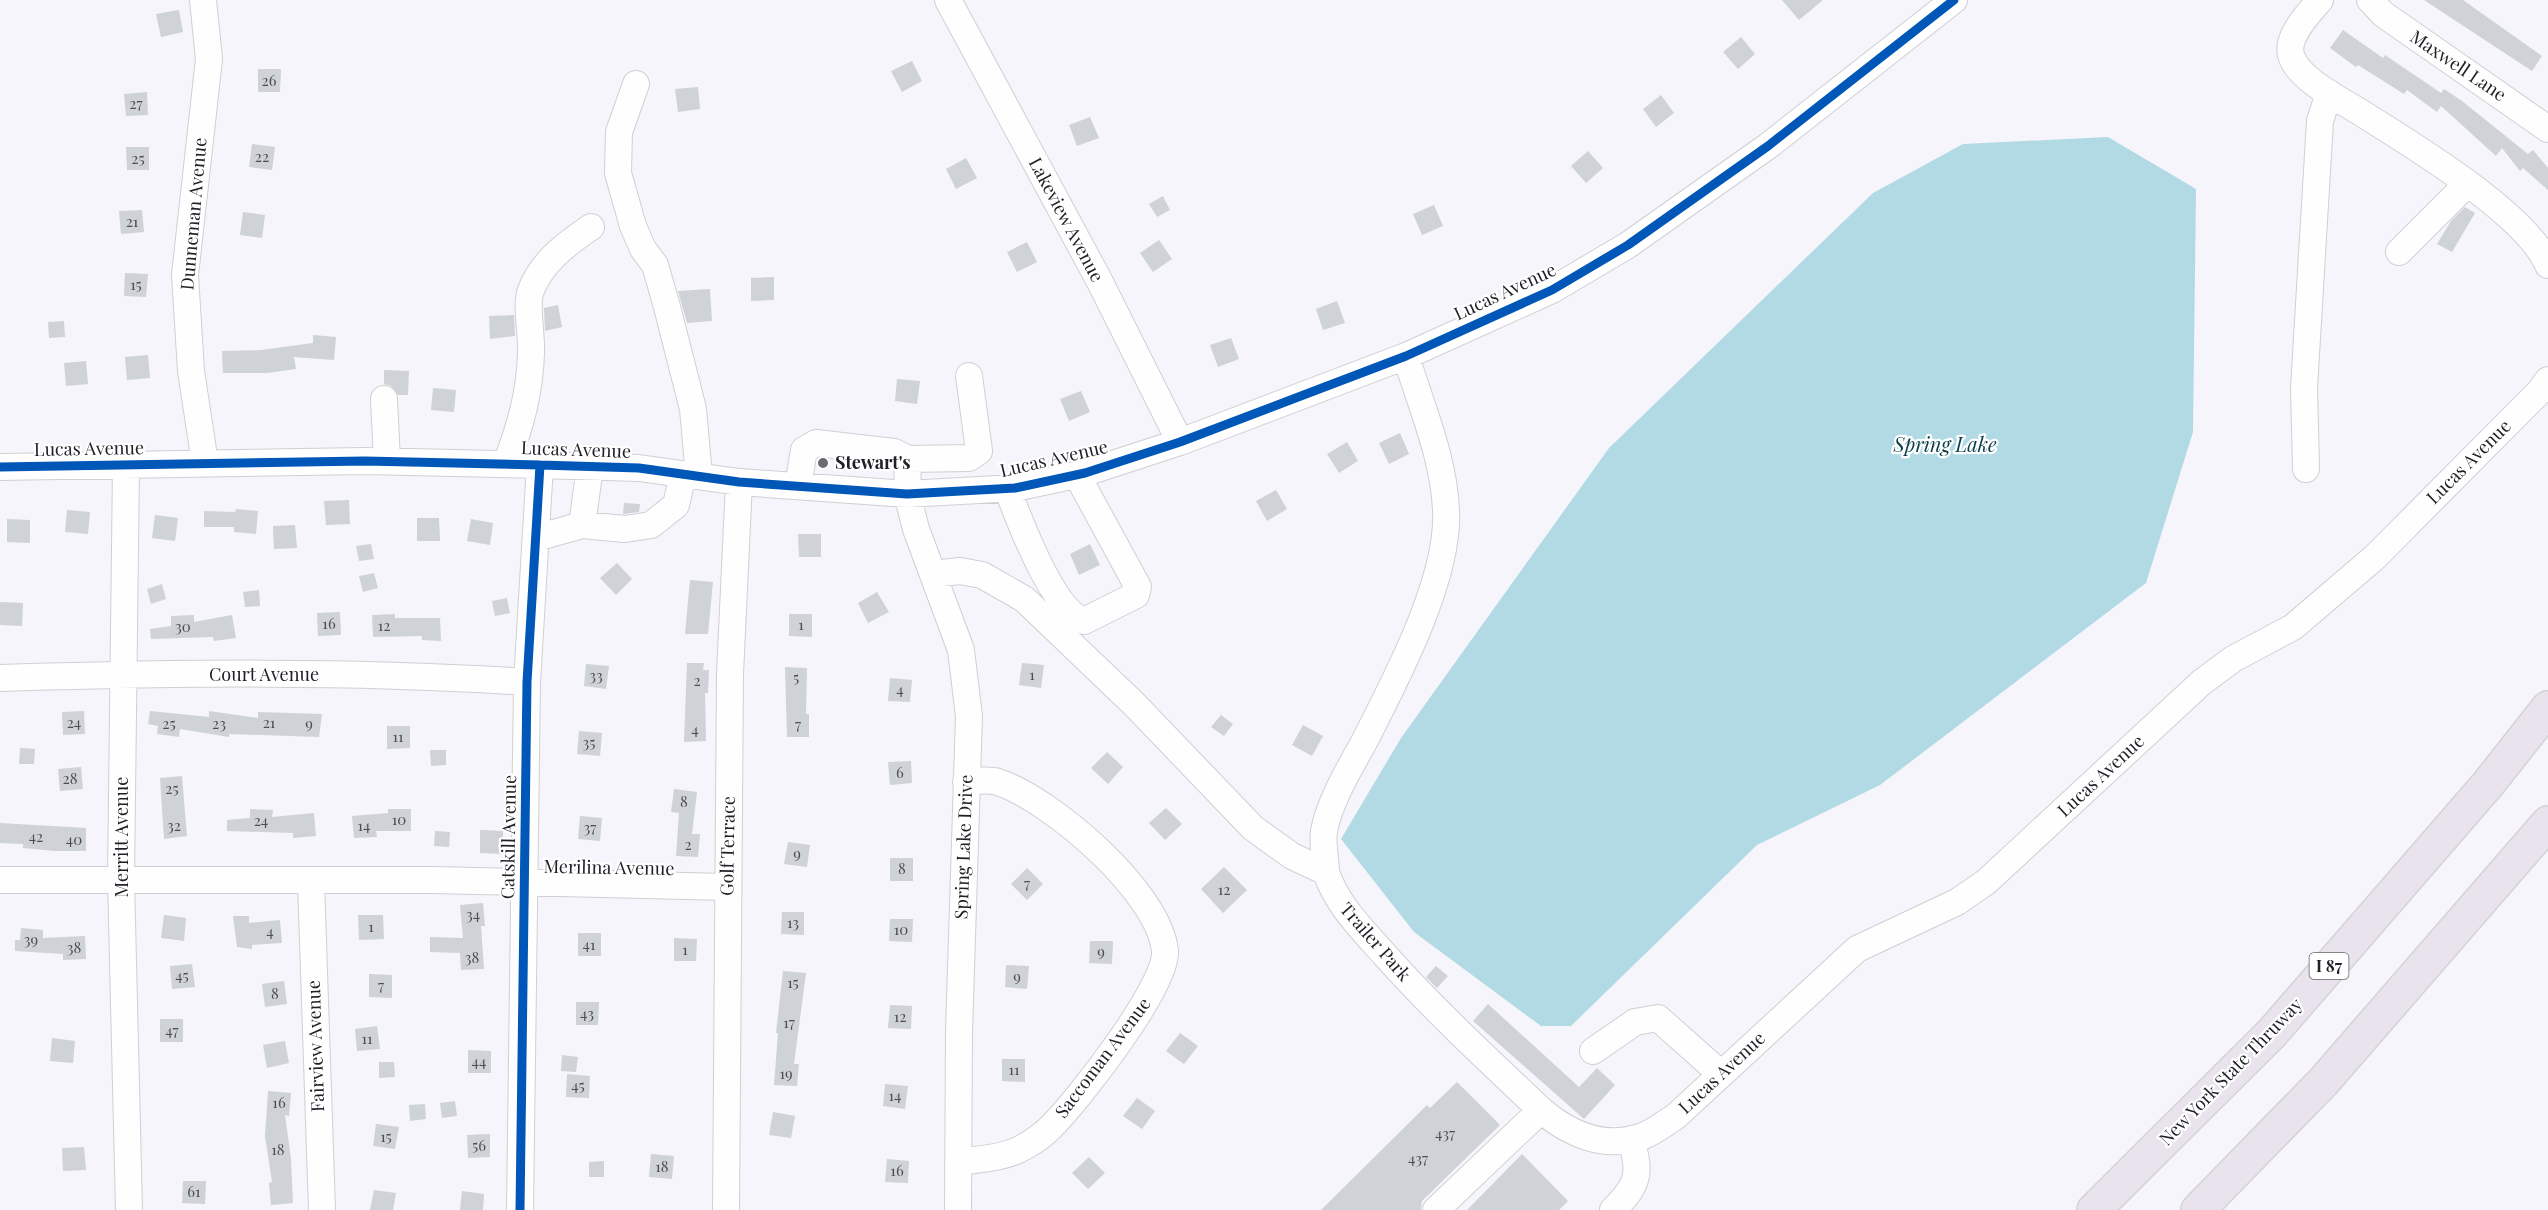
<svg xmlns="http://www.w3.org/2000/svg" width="2548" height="1210" font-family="'Playfair Display',serif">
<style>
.water{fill:#b2dae5}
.building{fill:#cfd2d7}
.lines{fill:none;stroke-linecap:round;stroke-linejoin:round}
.minor-casing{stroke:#cfcfd5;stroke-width:28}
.highway-casing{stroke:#d3d3d6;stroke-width:36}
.minor{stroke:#fefefe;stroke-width:26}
.highway{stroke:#e9e3ed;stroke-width:33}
.cycleway-casing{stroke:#fff;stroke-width:13}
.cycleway{stroke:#0057b8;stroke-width:9}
.poi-dot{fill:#6b6b71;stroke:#fff;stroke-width:2}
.labels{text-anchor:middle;stroke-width:4.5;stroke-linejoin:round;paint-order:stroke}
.number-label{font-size:15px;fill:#4c4d53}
.shield{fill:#fff;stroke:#636468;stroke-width:1.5}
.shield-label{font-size:16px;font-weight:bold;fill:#202127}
.street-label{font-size:18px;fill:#202127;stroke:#fff}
.poi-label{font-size:18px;font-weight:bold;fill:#202127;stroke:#fff;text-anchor:start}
.water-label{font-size:20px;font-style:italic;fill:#0a3e48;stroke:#fff}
</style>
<rect width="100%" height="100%" fill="#f5f5fb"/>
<path class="water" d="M 2108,137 L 2196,189 L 2193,432 L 2146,583 L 1880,785 L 1757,845 L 1571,1026 L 1541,1026 L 1414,932 L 1341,839 L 1401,738 L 1609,448 L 1873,193 L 1963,144 Z"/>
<path class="building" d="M 1782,0 L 1823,0 L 1799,20 Z
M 2424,0 L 2463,0 L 2542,56 L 2532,71 Z
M 179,10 L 183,32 L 161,37 L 156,14 Z
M 2343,30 L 2383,58 L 2385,55 L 2441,93 L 2444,89 L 2462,101 L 2528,154 L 2533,150 L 2548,168 L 2548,190 L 2523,168 L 2520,171 L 2502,148 L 2496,156 L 2441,106 L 2437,112 L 2407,90 L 2404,94 L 2358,65 L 2356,67 L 2330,48 Z
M 1741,37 L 1755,54 L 1738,69 L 1723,52 Z
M 912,61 L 922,81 L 902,92 L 891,71 Z
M 258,69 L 281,69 L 280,92 L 258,92 Z
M 698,87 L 700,109 L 678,112 L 675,89 Z
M 147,92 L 148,115 L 126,116 L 124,94 Z
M 1661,95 L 1674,113 L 1656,127 L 1643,109 Z
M 1090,117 L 1099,138 L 1077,146 L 1069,125 Z
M 252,144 L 275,147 L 272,170 L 249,167 Z
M 126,147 L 149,147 L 149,170 L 127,170 Z
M 1588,151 L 1603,168 L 1586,183 L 1571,166 Z
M 966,158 L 977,178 L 956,189 L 946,169 Z
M 1163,196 L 1170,210 L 1157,217 L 1149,204 Z
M 1434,205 L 1443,226 L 1422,235 L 1413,214 Z
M 2465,207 L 2475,213 L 2452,252 L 2437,244 L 2451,221 Z
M 142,210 L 144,232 L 121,234 L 119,211 Z
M 243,212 L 265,215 L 262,238 L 240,235 Z
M 1159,240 L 1172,259 L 1153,272 L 1140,253 Z
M 1027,242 L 1037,262 L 1017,272 L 1007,252 Z
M 125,273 L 148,274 L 146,297 L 124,296 Z
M 774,277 L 774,300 L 751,301 L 751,278 Z
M 710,289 L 712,321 L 687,323 L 678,291 Z
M 1337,301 L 1345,323 L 1323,330 L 1316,309 Z
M 558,305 L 562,327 L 545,331 L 544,308 Z
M 514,315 L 515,336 L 490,339 L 489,316 Z
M 64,321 L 65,337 L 49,338 L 48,322 Z
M 313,335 L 336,337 L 334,360 L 294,357 L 296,369 L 267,373 L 223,373 L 222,351 L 261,350 L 313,343 Z
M 1231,338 L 1239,359 L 1218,367 L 1210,345 Z
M 148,355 L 150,378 L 127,380 L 125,357 Z
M 86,361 L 88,384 L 66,386 L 64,363 Z
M 384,370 L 409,371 L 408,395 L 398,395 L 391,386 L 384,384 Z
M 897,379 L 920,381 L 917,404 L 895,401 Z
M 433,388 L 456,390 L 454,412 L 431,410 Z
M 1081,391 L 1090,412 L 1069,421 L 1060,399 Z
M 1400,433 L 1409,454 L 1389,464 L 1379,443 Z
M 1347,442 L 1358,461 L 1339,473 L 1327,454 Z
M 1276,490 L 1287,509 L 1267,521 L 1256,501 Z
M 349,500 L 350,524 L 326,525 L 324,501 Z
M 624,503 L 640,504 L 639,512 L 623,514 Z
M 236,509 L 258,511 L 256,534 L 234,532 L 234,527 L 204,527 L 204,511 L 235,512 Z
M 67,510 L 90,512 L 88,534 L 65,532 Z
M 155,515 L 178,518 L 175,541 L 152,538 Z
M 417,518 L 439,518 L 440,541 L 417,541 Z
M 7,519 L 30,520 L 30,543 L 7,542 Z
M 471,519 L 493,523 L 490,545 L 467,541 Z
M 295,525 L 297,548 L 274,549 L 273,526 Z
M 798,534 L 821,534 L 821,557 L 799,557 Z
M 371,544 L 374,559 L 359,561 L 356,546 Z
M 1090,544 L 1100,565 L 1079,575 L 1070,554 Z
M 617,563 L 632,579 L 616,595 L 600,578 Z
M 374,573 L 378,588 L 363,592 L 359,576 Z
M 690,580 L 713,582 L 708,634 L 685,634 Z
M 162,584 L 166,599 L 151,604 L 147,589 Z
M 259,590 L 260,606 L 245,607 L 243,592 Z
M 877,592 L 889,612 L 868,623 L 858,603 Z
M 507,598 L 510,613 L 495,616 L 492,601 Z
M 0,602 L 23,603 L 22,626 L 0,625 Z
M 340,612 L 341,635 L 318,636 L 317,613 Z
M 395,614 L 395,618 L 440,618 L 441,641 L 422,640 L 422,636 L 373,637 L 372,615 Z
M 789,614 L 812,614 L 812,637 L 789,636 Z
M 194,615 L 194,622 L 232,615 L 236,638 L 214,641 L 213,637 L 151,639 L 150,629 L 171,626 L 171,616 Z
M 687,663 L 704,663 L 703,670 L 709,670 L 708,693 L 705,693 L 706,741 L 684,742 Z
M 1022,663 L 1044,665 L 1041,688 L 1019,685 Z
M 586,664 L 609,666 L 606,689 L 584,686 Z
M 785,667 L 807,668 L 806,714 L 809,714 L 809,737 L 787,737 Z
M 890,678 L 912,680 L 910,702 L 888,701 Z
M 84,711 L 85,734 L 63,735 L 62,712 Z
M 150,711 L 209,717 L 209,711 L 258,718 L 258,712 L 322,714 L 319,737 L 229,734 L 229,737 L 180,729 L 179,737 L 157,734 L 158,726 L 148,724 Z
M 1221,715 L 1233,724 L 1224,736 L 1211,727 Z
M 1303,725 L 1323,736 L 1312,756 L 1292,745 Z
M 387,726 L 410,726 L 410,748 L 387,749 Z
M 579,731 L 602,733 L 600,756 L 577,754 Z
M 20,748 L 35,749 L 34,764 L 19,764 Z
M 430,750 L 446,750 L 446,765 L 431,766 Z
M 1107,752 L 1123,767 L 1108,784 L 1091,768 Z
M 911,761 L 912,783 L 890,785 L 888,762 Z
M 81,767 L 83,789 L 60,791 L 58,769 Z
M 182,776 L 187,836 L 164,839 L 160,778 Z
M 674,789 L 697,792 L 692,834 L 700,834 L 698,857 L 676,856 L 679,813 L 671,812 Z
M 1166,808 L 1182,824 L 1165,840 L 1149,823 Z
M 250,809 L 273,810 L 272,817 L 314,813 L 316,836 L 293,838 L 293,833 L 227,831 L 227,820 L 250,818 Z
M 388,809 L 411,809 L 411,831 L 376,831 L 377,837 L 354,838 L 352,816 L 388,813 Z
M 580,816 L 602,818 L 600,841 L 578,839 Z
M 0,823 L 86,828 L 86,851 L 55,851 L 23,848 L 23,844 L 0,843 Z
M 480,830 L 503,831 L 503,854 L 480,853 Z
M 435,831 L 450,832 L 449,847 L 434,846 Z
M 788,842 L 810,845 L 807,867 L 784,864 Z
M 890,858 L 913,858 L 913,881 L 890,881 Z
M 1224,867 L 1247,890 L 1223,913 L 1201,889 Z
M 1027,868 L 1043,884 L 1027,900 L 1011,884 Z
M 483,903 L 485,926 L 481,926 L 484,969 L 461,970 L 460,953 L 430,952 L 430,937 L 463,938 L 460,905 Z
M 782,912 L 804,912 L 804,935 L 781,934 Z
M 164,915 L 186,918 L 184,941 L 161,938 Z
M 358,915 L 383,915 L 384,939 L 359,940 Z
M 233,916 L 249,916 L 249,923 L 280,920 L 282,943 L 252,945 L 252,949 L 237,947 Z
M 890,919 L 913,919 L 912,942 L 889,941 Z
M 21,928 L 43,930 L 43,938 L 85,936 L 86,959 L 63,960 L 63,954 L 15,951 L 15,940 L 20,940 Z
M 578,933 L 601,933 L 601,956 L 578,956 Z
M 674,938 L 697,939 L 696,961 L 674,961 Z
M 1090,941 L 1113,941 L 1112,964 L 1089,963 Z
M 192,964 L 195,987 L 172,989 L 170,966 Z
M 1006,965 L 1029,966 L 1027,989 L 1005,987 Z
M 1436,966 L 1448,976 L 1437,988 L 1426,977 Z
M 783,971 L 806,973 L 794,1064 L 799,1064 L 797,1086 L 774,1085 L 778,1033 L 776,1033 Z
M 369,974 L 392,975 L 392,998 L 369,997 Z
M 284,981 L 287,1004 L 265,1007 L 262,984 Z
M 576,1002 L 599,1002 L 598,1025 L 576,1025 Z
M 1488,1004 L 1579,1087 L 1597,1068 L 1615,1085 L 1584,1119 L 1473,1021 Z
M 890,1005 L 912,1006 L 911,1029 L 888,1028 Z
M 160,1019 L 183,1019 L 183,1042 L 160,1042 Z
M 377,1026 L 380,1049 L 357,1051 L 355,1029 Z
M 1180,1033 L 1198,1046 L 1184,1064 L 1166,1051 Z
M 52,1038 L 75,1041 L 73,1063 L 50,1061 Z
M 285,1041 L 289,1063 L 267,1068 L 263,1045 Z
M 468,1050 L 491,1051 L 491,1073 L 468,1073 Z
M 562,1055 L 578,1057 L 576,1072 L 561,1071 Z
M 1002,1059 L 1025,1059 L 1025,1082 L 1002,1081 Z
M 379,1062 L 394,1062 L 395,1077 L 379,1078 Z
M 567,1074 L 590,1076 L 589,1098 L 566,1097 Z
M 1457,1082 L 1500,1125 L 1422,1201 L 1421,1210 L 1321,1210 L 1427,1105 L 1430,1108 Z
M 885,1084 L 908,1086 L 905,1109 L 883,1106 Z
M 268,1091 L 291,1093 L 289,1116 L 285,1115 L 291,1159 L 293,1203 L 271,1205 L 269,1183 L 272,1182 L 265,1136 Z
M 1137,1098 L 1155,1111 L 1142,1129 L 1123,1116 Z
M 455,1101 L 457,1116 L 442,1118 L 440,1103 Z
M 425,1104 L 426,1119 L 410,1121 L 409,1105 Z
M 773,1112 L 795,1116 L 791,1138 L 769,1135 Z
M 376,1124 L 399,1127 L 395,1149 L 373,1146 Z
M 490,1134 L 490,1157 L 468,1158 L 467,1135 Z
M 84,1147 L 86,1170 L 63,1171 L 62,1148 Z
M 651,1154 L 674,1156 L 672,1179 L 649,1177 Z
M 1522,1154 L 1568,1201 L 1559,1210 L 1467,1210 Z
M 1089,1157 L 1105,1173 L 1088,1189 L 1072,1173 Z
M 887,1159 L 909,1161 L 908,1183 L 885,1182 Z
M 604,1161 L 604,1177 L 589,1177 L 589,1162 Z
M 183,1181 L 206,1181 L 205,1204 L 182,1203 Z
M 374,1190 L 396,1193 L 393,1210 L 370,1210 Z
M 462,1191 L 484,1194 L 483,1210 L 460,1210 Z"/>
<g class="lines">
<defs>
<path id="minor" d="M 203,0 L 209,59 L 185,275 L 191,371 L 205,463
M 948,0 L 1100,282 L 1180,442
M 2320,0 C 2309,13 2286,36 2291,55 C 2297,79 2343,101 2363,114 C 2411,144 2528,215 2548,265
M 2370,0 L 2383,14 L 2548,129
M 636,84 L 619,132 L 618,173 L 633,226 L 643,249 L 655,265 L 667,307 L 693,409 L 699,476
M 2399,252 L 2466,185
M 384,399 L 387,461
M 908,459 L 969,458 L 979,451 L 969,376
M 506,464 C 520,427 530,393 531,353 C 532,336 526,308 530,293 C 540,263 566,244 591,227
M 126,465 L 121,879 L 129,1210
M 0,467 L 365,461 L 540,465 L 639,468 L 739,482 L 907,494 L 1015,488 L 1085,473 L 1180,442 L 1406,356 L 1552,290 L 1628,245 L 1768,146 L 1954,0
M 2306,469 L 2304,388 L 2320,121 L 2329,93
M 798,486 L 804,450 L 816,443 L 894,452 L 908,459 L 907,494 L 916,529 L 961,650 L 969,716 L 959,1032 L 958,1210
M 1007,488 C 1019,520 1053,610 1084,621 L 1136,595 L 1138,587 L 1077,475
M 582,525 L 590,467
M 536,538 L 582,525 L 625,529 L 651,525 L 676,505 L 683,474
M 933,574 L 960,571 L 982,575 L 1024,599 L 1134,704 L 1253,828 L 1292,856 L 1326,872 C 1337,905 1361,928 1384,954 C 1433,1009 1487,1059 1541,1110 C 1569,1134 1605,1150 1643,1136 C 1654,1132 1665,1123 1675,1117 L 1857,949 L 1957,902 L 1986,882 L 2202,682 L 2233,659 L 2293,627 L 2375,557 L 2540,391 L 2548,380
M 0,678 C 175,673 352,670 527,682
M 1326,872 C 1326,860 1322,844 1324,831 C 1329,803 1349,769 1363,744 C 1394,683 1450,579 1446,510 C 1444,458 1421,406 1406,356
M 0,880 L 433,880 L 728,887
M 311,882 L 322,1210
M 1593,1051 L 1635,1022 L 1658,1018 L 1721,1074
M 958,1162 C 980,1159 1005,1158 1024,1147 C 1033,1142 1043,1135 1050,1128 C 1077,1102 1168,985 1165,951 C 1159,892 1052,800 998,782 C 988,779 976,781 966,782
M 520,1210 L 527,682 L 540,465
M 726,1210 L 730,674 L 739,482
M 1436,1210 L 1541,1110
M 1613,1210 C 1639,1184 1641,1174 1631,1139"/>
<path id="highway" d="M 2094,1210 L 2272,1033 L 2488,784 L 2548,708
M 2198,1210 L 2324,1081 L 2548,823"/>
</defs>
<use href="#minor" class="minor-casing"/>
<use href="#highway" class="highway-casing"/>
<use href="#minor" class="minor"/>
<use href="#highway" class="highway"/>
<defs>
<path id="cycleway" d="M 0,467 L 365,461 L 540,465 L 639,468 L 739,482 L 907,494 L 1015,488 L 1085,473 L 1180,442 L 1406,356 L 1552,290 L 1628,245 L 1768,146 L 1954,0
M 520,1210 L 527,682 L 540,465"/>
</defs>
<use href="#cycleway" class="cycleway-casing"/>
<use href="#cycleway" class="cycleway"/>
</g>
<circle class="poi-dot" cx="823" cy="463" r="6"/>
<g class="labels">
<g class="number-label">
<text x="269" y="86">26</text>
<text x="136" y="109">27</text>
<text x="262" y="162">22</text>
<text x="138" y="164">25</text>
<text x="132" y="227">21</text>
<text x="136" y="290">15</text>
<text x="329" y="629">16</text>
<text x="801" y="630">1</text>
<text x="384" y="631">12</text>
<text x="183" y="632">30</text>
<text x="1032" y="680">1</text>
<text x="596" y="681">33</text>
<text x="796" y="683">5</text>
<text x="697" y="686">2</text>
<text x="900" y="695">4</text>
<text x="74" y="728">24</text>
<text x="269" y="728">21</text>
<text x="169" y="729">25</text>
<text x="219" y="729">23</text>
<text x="309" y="729">9</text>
<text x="798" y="730">7</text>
<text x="695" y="735">4</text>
<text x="398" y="742">11</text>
<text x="589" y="748">35</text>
<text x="900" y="778">6</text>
<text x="70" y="784">28</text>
<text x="172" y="794">25</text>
<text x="684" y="807">8</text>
<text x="399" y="825">10</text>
<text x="261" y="826">24</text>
<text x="174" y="831">32</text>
<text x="364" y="831">14</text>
<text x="590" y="833">37</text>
<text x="36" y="842">42</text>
<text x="74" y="845">40</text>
<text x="688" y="850">2</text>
<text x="797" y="859">9</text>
<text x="902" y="874">8</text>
<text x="1027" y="889">7</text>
<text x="1224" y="895">12</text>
<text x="473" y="920">34</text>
<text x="793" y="928">13</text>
<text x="371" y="932">1</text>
<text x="901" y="935">10</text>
<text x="270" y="937">4</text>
<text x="31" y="945">39</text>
<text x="589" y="950">41</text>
<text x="74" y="953">38</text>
<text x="685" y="955">1</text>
<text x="1101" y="957">9</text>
<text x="472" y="963">38</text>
<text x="182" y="981">45</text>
<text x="1017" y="982">9</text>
<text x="793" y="988">15</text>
<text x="381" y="991">7</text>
<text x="275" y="999">8</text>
<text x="587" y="1019">43</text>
<text x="900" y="1022">12</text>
<text x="789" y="1028">17</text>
<text x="172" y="1036">47</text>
<text x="367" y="1044">11</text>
<text x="479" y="1067">44</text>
<text x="1014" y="1075">11</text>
<text x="786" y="1079">19</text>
<text x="578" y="1091">45</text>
<text x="895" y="1101">14</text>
<text x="279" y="1108">16</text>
<text x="1445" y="1139">437</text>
<text x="386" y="1142">15</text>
<text x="479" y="1151">56</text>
<text x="278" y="1155">18</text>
<text x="1418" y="1164">437</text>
<text x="662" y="1172">18</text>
<text x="897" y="1176">16</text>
<text x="194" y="1197">61</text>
</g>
<rect class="shield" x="2309.5" y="953" width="39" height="26" rx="4.5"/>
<g class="shield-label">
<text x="2329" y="972">I 87</text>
</g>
<g class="street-label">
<text transform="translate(2458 66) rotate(34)" y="6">Maxwell Lane</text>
<text transform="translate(194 214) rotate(-85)" y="6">Dunneman Avenue</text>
<text transform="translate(1066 220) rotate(62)" y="6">Lakeview Avenue</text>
<text transform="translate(1505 292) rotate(-25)" y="6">Lucas Avenue</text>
<text transform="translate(89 449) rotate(-1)" y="6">Lucas Avenue</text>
<text transform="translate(576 450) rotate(2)" y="6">Lucas Avenue</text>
<text transform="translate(1054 459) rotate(-13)" y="6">Lucas Avenue</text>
<text transform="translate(2469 462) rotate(-45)" y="6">Lucas Avenue</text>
<text x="264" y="681">Court Avenue</text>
<text transform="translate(2101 776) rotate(-43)" y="6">Lucas Avenue</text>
<text transform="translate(122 837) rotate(-90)" y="6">Merritt Avenue</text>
<text transform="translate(509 837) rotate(-89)" y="6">Catskill Avenue</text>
<text transform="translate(728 846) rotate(-89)" y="6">Golf Terrace</text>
<text transform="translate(964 847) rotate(-88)" y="6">Spring Lake Drive</text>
<text transform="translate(609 868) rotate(1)" y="6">Merilina Avenue</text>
<text transform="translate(1375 942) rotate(49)" y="6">Trailer Park</text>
<text transform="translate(316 1046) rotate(-92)" y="6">Fairview Avenue</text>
<text transform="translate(1103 1058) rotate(-53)" y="6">Saccoman Avenue</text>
<text transform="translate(2231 1072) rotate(-46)" y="6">New York State Thruway</text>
<text transform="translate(1722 1073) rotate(-43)" y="6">Lucas Avenue</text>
</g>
<g class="poi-label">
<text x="835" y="469">Stewart's</text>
</g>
<g class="water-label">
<text x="1945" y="452">Spring Lake</text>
</g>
</g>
</svg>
